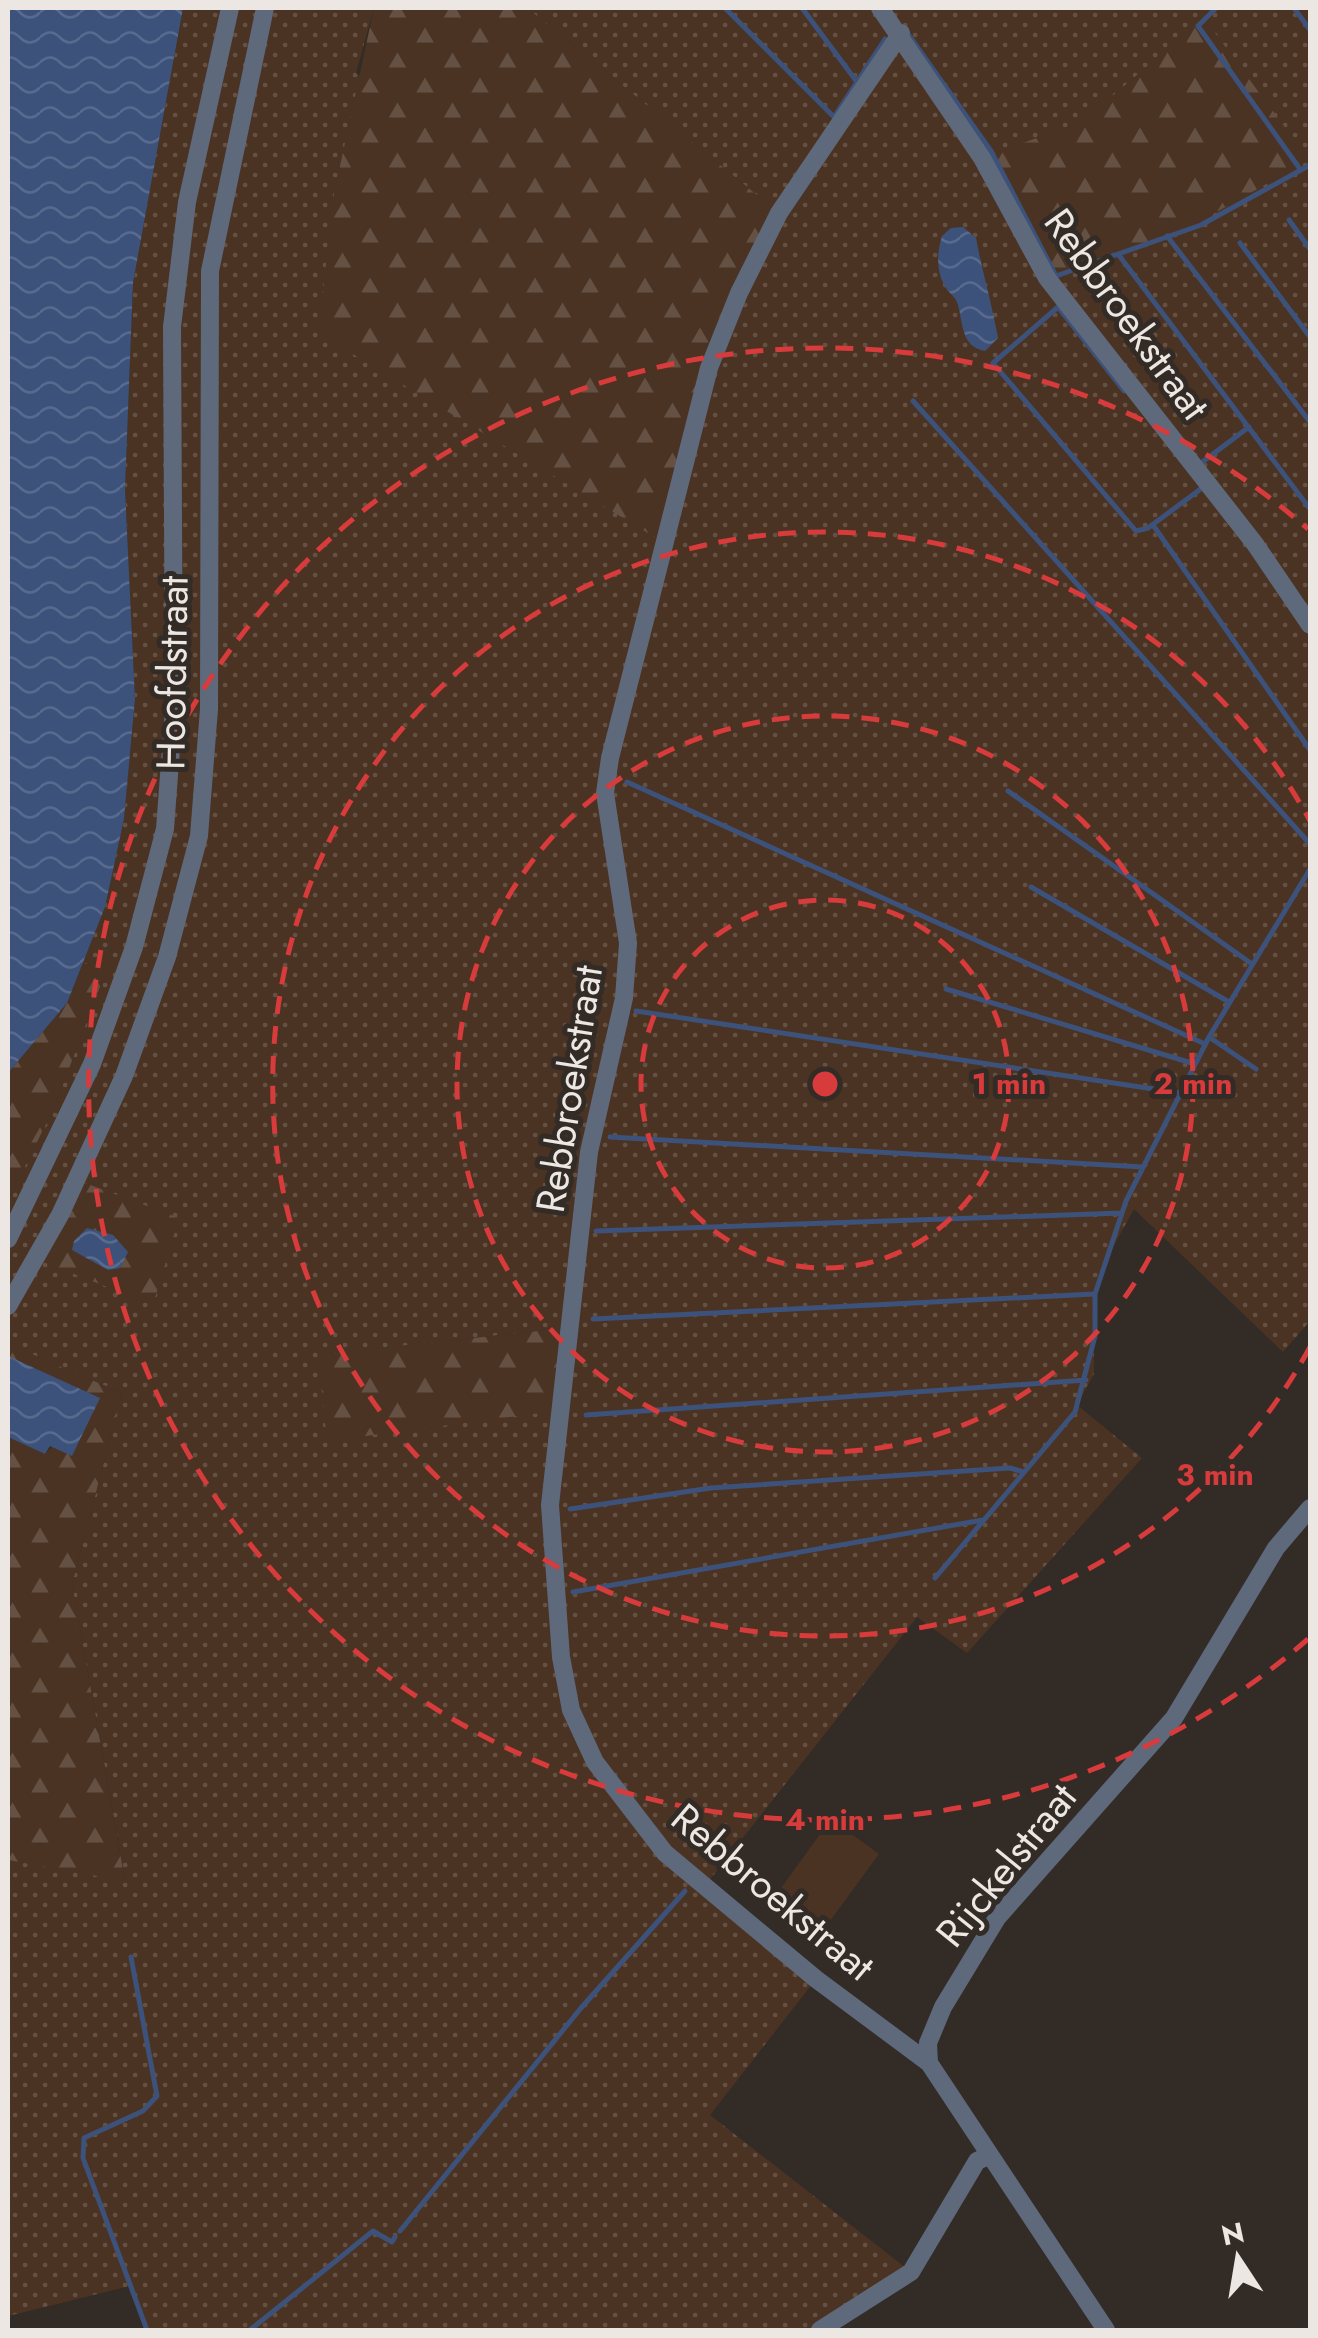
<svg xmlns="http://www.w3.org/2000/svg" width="1318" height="2338" font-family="Jost,sans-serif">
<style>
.grass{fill:url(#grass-dots);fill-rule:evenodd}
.forest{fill:url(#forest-firs)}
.park{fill:#4b3323}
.water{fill:url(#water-waves)}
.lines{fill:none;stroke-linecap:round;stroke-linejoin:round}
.stream{stroke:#3c527b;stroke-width:5}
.minor{stroke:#5e697c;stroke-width:18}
.ring{fill:none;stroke:#d83b3b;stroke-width:5;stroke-dasharray:18 12}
.labels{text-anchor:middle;stroke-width:10;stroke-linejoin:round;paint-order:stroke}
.street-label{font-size:40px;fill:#ede7e4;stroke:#332b26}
.centre{fill:#d83b3b;stroke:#332b26;stroke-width:5}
.ring-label{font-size:30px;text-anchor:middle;font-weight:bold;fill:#d83b3b;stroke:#332b26;stroke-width:10;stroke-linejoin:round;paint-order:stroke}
</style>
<defs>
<pattern id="grass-dots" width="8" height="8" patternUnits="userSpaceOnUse" patternTransform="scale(2.5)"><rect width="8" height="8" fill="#4b3323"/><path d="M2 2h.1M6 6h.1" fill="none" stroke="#655143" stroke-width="1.8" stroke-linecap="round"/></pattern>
<pattern id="forest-firs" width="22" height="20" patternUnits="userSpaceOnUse" patternTransform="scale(2.5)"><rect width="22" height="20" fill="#4b3323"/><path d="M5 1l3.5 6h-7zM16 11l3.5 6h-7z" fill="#655143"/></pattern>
<pattern id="water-waves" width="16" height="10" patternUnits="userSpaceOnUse" patternTransform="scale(2.5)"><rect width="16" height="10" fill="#3c527b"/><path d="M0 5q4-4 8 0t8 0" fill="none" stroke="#586b8e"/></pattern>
</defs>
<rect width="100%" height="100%" fill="#332b26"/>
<path class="grass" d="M 183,8 L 374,8 L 356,73 L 709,368 L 779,213 L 527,8 L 1310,8 L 1310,1321 L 1283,1352 L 1134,1209 L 1103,1265 L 1093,1297 L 1094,1374 L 1077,1405 L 1142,1458 L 967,1653 L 917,1617 L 704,1887 L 816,1979 L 710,2115 L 911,2272 L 820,2330 L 145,2330 L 130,2286 L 8,2316 L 8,1860 L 125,1880 L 72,1584 L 122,1393 L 8,1344 L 8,1200 L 54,1108 L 110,960 L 97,967 L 83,963 L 105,907 L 124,819 L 135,699 L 125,489 L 133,283 ZM 1204,19 L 1048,278 L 983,158 L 1083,121 ZM 566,1328 L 556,1411 L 319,1355 Z"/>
<path class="forest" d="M 374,8 L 527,8 L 779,213 L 739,293 L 666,544 L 318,333 L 334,194 Z
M 1204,18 L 1309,160 L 1190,227 L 1047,278 L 982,158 L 1083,121 Z
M 111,958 L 54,1108 L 8,1200 L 8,1073 L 67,1003 L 83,963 L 97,967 Z
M 77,1180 L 179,1218 L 153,1305 L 36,1259 Z
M 566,1328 L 556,1411 L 327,1441 L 318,1355 Z
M 8,1344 L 122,1393 L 72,1584 L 125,1881 L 8,1860 L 8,1437 L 45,1454 L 99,1398 L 8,1356 Z"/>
<path class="park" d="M 831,1819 L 879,1854 L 824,1929 L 776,1895 Z"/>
<path class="water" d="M 8,8 L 183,8 L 133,283 L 125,489 L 135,699 L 124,819 L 105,907 L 67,1003 L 8,1073 Z
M 963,227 L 976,238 C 982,271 992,304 998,338 L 985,351 C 961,347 963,323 958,305 C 956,296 948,293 944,285 C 936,269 937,252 942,236 L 951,228 Z
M 87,1228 L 113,1235 L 128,1252 L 120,1268 L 108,1270 L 72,1250 L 74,1241 Z
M 8,1356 L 100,1398 L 72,1456 L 50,1446 L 45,1454 L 8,1437 Z"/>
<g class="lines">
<path class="stream" d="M 725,8 L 834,117
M 802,8 L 857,82
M 1216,8 L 1198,26 L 1300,169
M 1294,8 L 1310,30
M 908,34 L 991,151 L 1056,276
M 836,114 L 885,39
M 1289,220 L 1310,249
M 1167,236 L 1310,422
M 1240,243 L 1310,337
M 1118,254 L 1201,225 L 1310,165
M 1056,276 L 1118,254 L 1310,509
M 1124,391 L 1058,307 L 993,363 L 1136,531 L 1148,528 L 1202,488
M 913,401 L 1310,844
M 1201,463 L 1249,427
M 1153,525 L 1310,750
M 627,782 L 1205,1044
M 1008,791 L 1252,964
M 1031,887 L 1229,1002
M 946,989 L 1195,1064
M 636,1011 L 1180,1093
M 1209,1037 L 1256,1069
M 610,1137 L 1143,1167
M 596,1231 L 1122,1213
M 593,1319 L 1094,1294
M 586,1415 L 1086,1380
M 570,1509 L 711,1488 L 1010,1468 L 1024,1472
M 935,1578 L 1075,1412 L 1095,1336 L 1095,1294 L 1126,1201 L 1209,1037 L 1310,869
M 573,1592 L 983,1520
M 131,1957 L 157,2096 L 143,2111 L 84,2138 L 83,2158 L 147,2330
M 400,2231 L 581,2008 L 685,1891
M 250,2330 L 373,2231 L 392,2242 L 395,2237"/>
<path class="minor" d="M 880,8 L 982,158 L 1047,278 L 1255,544 L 1310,625
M 901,33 L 779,213 L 739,293 L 709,368 L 610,758 L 605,793 L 628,943 L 624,998 L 589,1152 L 550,1505 L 561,1657 L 571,1710 L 595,1762 L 665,1853 L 816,1979 L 929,2063
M 8,1239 L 92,1064 L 134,947 L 165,829 L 174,708 L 172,327 L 187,202 L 230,8
M 8,1306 L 60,1215 L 124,1076 L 167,957 L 199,836 L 209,709 L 210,271 L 265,8
M 820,2330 L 911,2272 L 977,2161 L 988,2156
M 1106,2330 L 929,2063 L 928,2043 L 943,2007 L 997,1918 L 1174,1718 L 1276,1548 L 1310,1508"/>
</g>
<g class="ring">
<circle cx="825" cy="1084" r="184"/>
<circle cx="825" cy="1084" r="368"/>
<path d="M1310 1347A552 552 0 1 1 1310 821"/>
<path d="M1308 1639A736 736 0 1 1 1308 529"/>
</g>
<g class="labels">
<g class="street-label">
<text transform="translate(1127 314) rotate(54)" y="14">Rebbroekstraat</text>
<text transform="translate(172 673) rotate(-89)" y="14">Hoofdstraat</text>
<text transform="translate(569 1089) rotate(-81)" y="14">Rebbroekstraat</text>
<text transform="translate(1006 1865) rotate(-51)" y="14">Rijckelstraat</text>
<text transform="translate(773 1892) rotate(40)" y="14">Rebbroekstraat</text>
</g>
</g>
<circle cx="825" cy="1084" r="15" class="centre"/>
<g class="ring-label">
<text x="1009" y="1094">1 min</text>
<text x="1193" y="1094">2 min</text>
<text x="1215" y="1485">3 min</text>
<text x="825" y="1830">4 min</text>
</g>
<rect width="1318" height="2338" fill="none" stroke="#ede7e4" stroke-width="20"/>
<g transform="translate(1238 2258) rotate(348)" stroke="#332b26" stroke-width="8" paint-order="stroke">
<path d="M0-8L18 38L0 25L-18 38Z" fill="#ede7e4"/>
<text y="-15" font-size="28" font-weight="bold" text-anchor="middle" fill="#ede7e4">N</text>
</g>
</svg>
